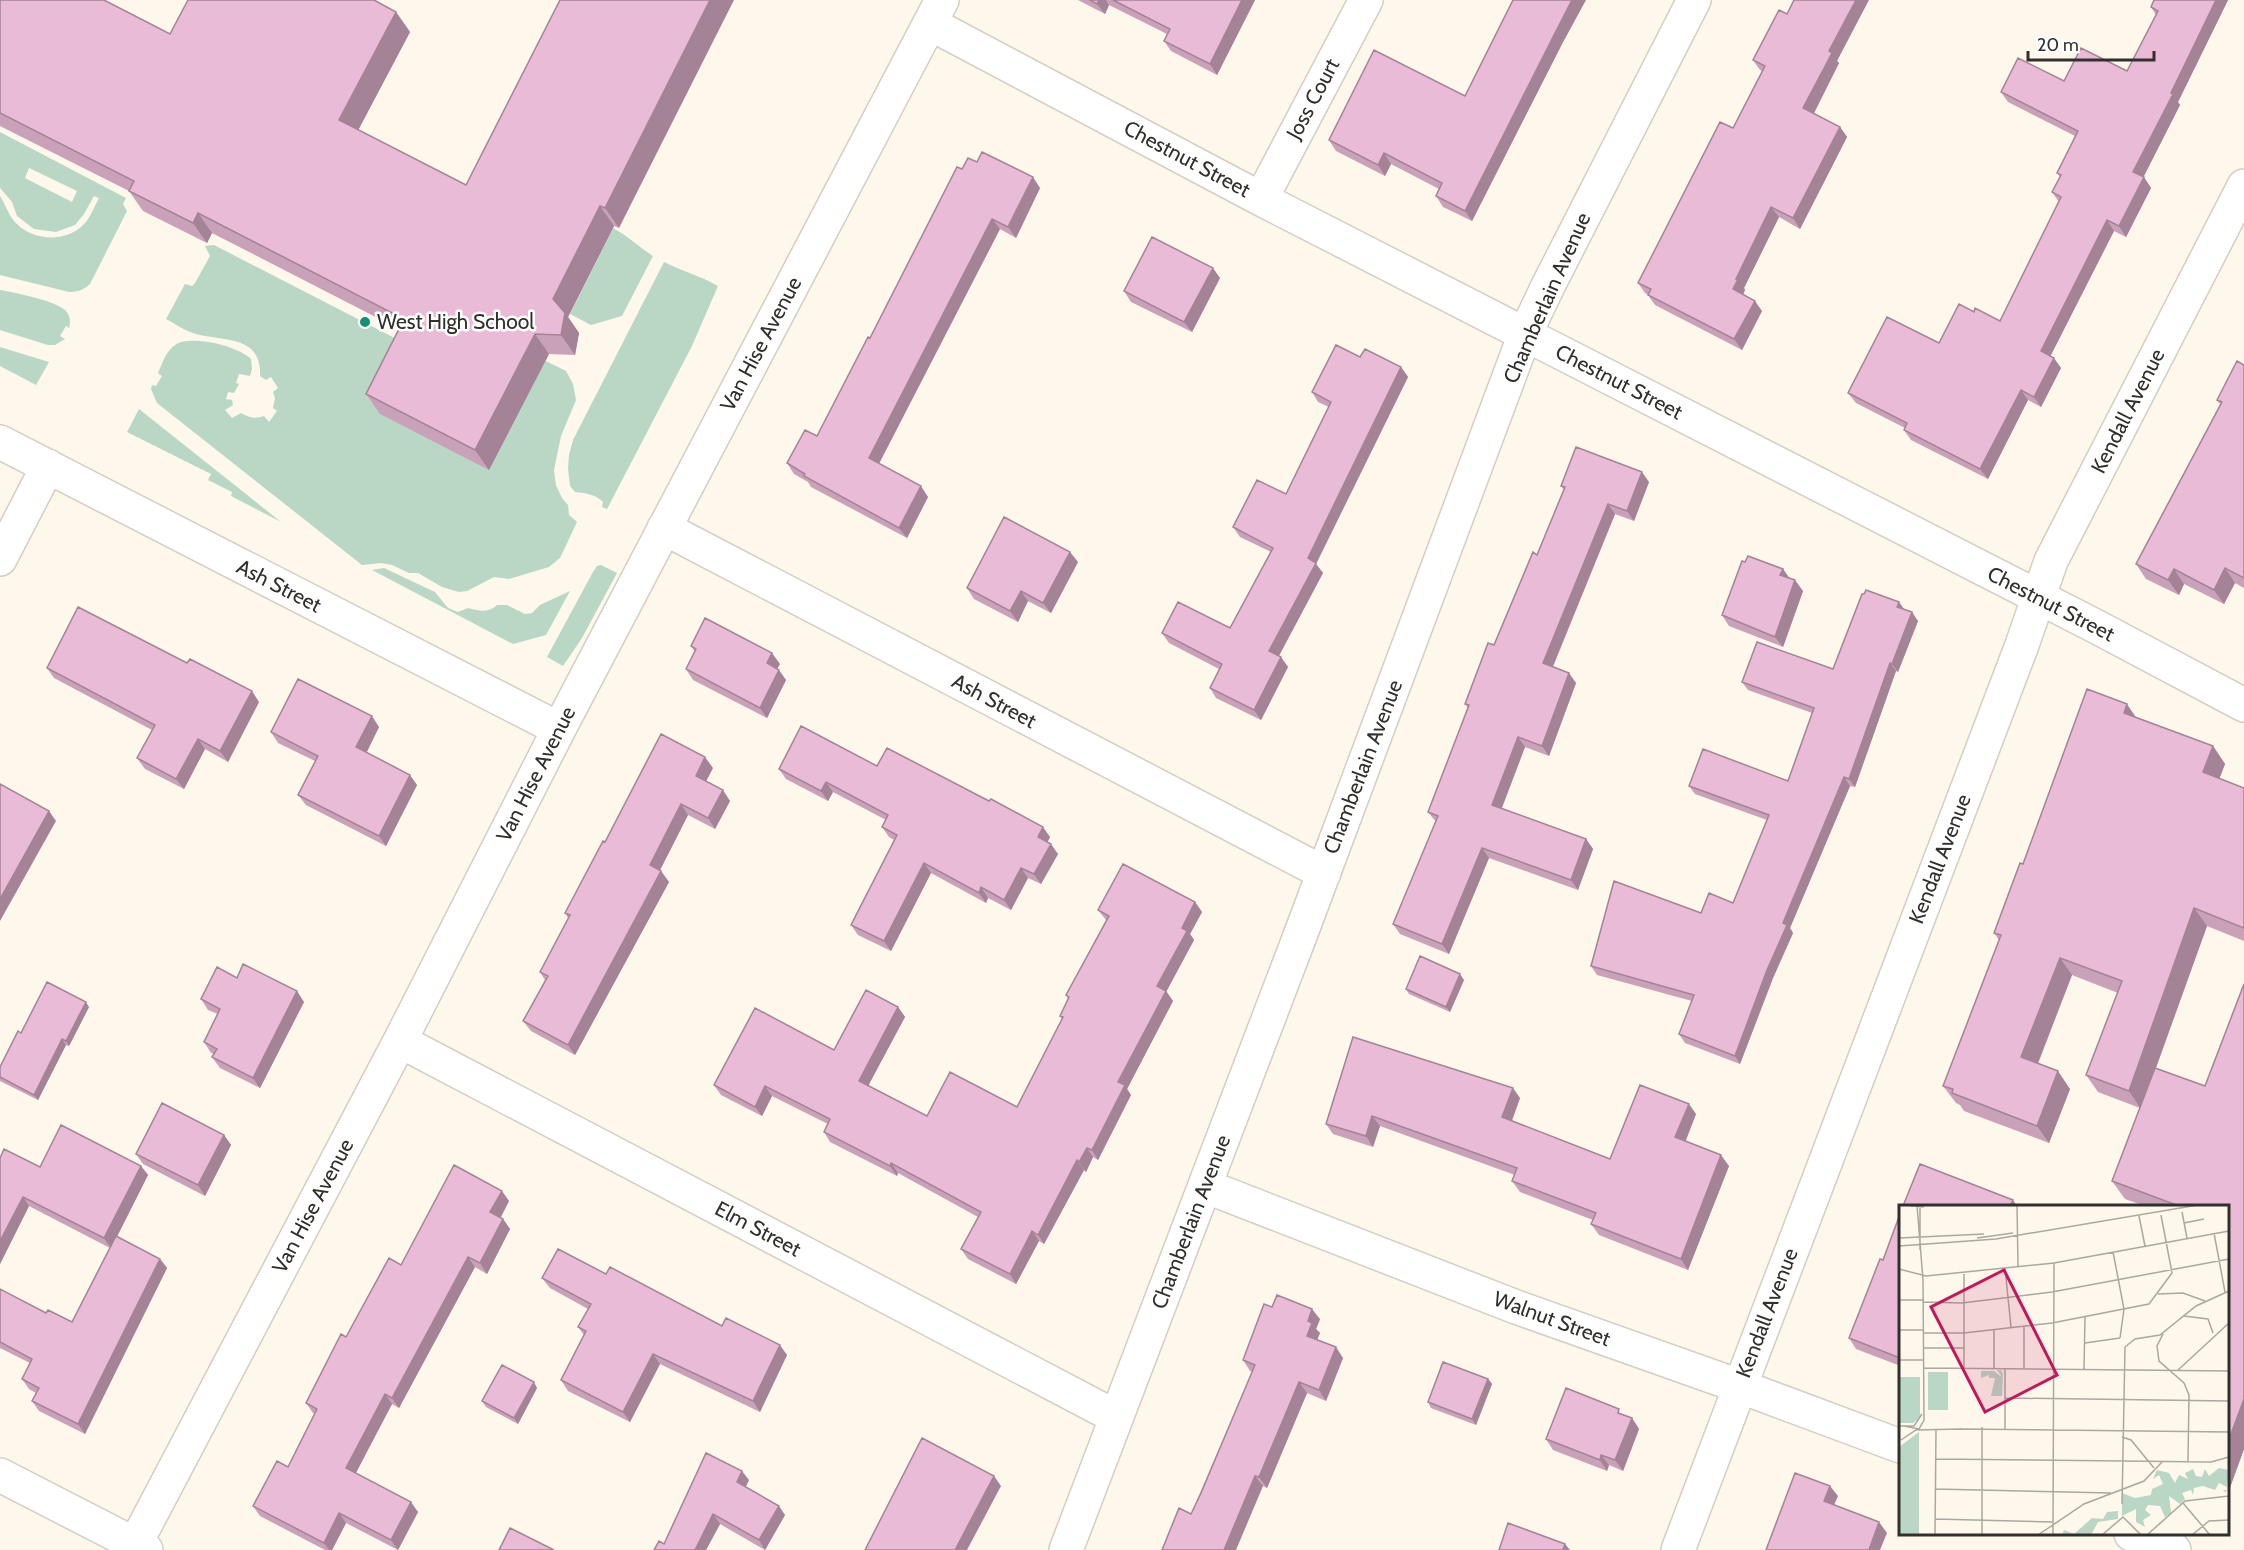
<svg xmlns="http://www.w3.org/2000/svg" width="2244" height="1550" font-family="Cabin,sans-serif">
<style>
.green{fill:#bad7c5;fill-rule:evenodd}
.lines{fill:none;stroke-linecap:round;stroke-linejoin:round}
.street-casing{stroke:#d4cec3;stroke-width:36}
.street{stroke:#fff;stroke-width:33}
.wall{fill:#c9a1b8}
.shaded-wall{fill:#a48396}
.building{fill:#eabbd6;stroke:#a48396;stroke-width:1.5}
.poi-dot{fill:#128f75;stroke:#fff;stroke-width:2}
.labels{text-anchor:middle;stroke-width:5;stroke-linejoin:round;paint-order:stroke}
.street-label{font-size:21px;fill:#32302c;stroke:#fff}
.poi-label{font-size:21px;fill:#32302c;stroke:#fff;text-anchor:start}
.inset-road{fill:none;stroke:#aca79f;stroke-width:1.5}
.view{fill:#c2185b;fill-opacity:0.15;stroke:#c2185b;stroke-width:3}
.inset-edge{fill:none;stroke:#32302c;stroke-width:3}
</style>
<rect width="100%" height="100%" fill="#fdf7ec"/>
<path class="green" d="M 0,132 L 126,198 L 123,204 L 127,211 L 90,284 C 83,290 78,292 69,292 L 0,275 L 0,196 C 6,205 9,217 17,224 C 34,241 65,242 82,226 C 90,219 94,207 99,198 L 94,196 L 84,214 L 75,225 L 56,232 L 34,229 L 17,216 L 12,202 L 0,188 ZM 29,168 L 77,191 L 72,202 L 25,178 Z
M 613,228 C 628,236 639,247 653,256 L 622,316 L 591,325 L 570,314 Z
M 214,245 L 414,348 L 546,361 L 566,371 L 573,384 L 576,400 L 561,436 L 554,470 L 556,485 L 562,498 L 568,505 L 569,515 L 577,522 L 560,558 L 549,567 L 509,579 L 494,577 L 467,591 L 459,592 L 442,587 L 418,573 L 409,573 L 392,565 L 381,563 L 362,565 L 157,403 L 151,389 L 152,385 L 156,386 L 162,376 L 158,373 C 162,364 166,351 175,345 C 190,334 239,346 251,359 L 252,369 L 250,376 L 239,374 L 236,383 L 239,384 L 234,393 L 228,392 L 226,399 L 232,400 L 233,405 L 225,410 L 232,418 L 241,413 C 250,418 255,419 264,416 L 269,422 L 277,411 L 273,408 L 275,398 L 273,392 L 278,388 L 271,377 L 266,380 L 260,376 C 262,332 219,343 190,332 C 182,329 174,323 166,319 L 185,284 L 192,286 L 195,283 L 210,256 L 205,246 Z
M 664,262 C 682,271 701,276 718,286 L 692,346 L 607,509 L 602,507 L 603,502 C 595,494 585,493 575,492 L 570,486 L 568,469 L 569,455 L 573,440 Z
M 0,290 C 16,293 53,300 65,310 C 70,315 71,321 69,328 L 66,326 L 60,336 L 65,339 L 55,345 L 48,345 L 0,330 Z
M 0,347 L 49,362 L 36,385 L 0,366 Z
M 139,409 L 281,522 L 231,496 L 232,492 L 208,480 L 211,474 L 127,432 Z
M 601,565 L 617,573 L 582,638 L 563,666 L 547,657 L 593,572 L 597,566 Z
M 384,568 L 435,592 L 448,608 L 458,612 L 468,608 C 479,611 489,613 497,605 L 507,605 L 525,614 L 532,613 L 540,605 L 570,591 L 546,635 L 513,644 L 372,570 Z"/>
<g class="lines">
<defs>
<path id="street" d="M 931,24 L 1261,199 L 2097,627 L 2244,705
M 1261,199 L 1366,0
M 0,442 L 559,729
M 664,528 L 1324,873
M 0,559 L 48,466
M 400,1041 L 1116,1417
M 1205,1186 L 1516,1307 L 1739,1386 L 1900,1446
M 0,1475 L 146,1550
M 2131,1534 L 2174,1550
M 132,1550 L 400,1041 L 559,729 L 942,0
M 1066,1550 L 1306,920 L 1525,334 L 1548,286 L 1694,0
M 1678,1550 L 2022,645 L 2051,561 L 2244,186"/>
</defs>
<use href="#street" class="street-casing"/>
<use href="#street" class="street"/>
</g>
<path class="wall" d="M 0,0 L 170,34 L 396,12 L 410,32 L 358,130 L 466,185 L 560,0 L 619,228 L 614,226 L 568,317 L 579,333 L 575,355 L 549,354 L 489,470 L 380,414 L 366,394 L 399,329 L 212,233 L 207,243 L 143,211 L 129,191 L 0,126 Z
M 1078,0 L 1255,0 L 1217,75 L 1171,51 L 1164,41 L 1167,34 L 1109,5 L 1105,14 Z
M 2228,0 L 2178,102 L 2180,105 L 2143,177 L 2151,188 L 2126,237 L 2114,231 L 2050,356 L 2061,368 L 2041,407 L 2028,400 L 1988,479 L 1911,440 L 1904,430 L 1905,428 L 1856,403 L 1848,393 L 1939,343 L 1974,312 L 2000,321 L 2059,202 L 2052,192 L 2060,177 L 2057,173 L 2075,136 L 2008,102 L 2001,92 L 2127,71 L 2156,15 L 2151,7 Z
M 1561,46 L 1472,221 L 1443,207 L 1436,196 L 1439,189 L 1391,164 L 1385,176 L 1336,151 L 1329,140 L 1465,96 Z
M 1753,60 L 1837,61 L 1839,63 L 1814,113 L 1840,127 L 1847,137 L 1800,229 L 1779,217 L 1744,288 L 1745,290 L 1743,295 L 1762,311 L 1742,350 L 1655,305 L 1648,295 L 1645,293 L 1638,283 L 1733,128 L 1762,71 L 1760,70 Z
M 962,169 L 1040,188 L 1016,238 L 1000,229 L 879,464 L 928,497 L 907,538 L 811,487 L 808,482 L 794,474 L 787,463 L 817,436 Z
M 1220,278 L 1192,332 L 1131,302 L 1124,291 Z
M 1360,357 L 1401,367 L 1408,377 L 1316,564 L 1323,573 L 1279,656 L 1288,667 L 1261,720 L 1216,698 L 1210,688 L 1219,669 L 1169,643 L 1162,633 L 1230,628 L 1271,552 L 1240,537 L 1233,527 L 1286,494 L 1329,407 L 1318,402 L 1312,392 Z
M 2244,365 L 2244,588 L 2235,583 L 2224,604 L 2184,584 L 2179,595 L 2146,579 L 2136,564 L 2220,404 L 2217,400 Z
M 1649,482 L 1634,521 L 1615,514 L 1553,667 L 1576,683 L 1549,756 L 1525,747 L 1502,808 L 1586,839 L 1593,849 L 1578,890 L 1489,858 L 1449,954 L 1400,934 L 1393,924 L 1436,822 L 1428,812 L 1468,708 L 1465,704 L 1537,555 L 1564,490 L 1561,486 Z
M 1078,562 L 1051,613 L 1028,601 L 1018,622 L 974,599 L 967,588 Z
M 1745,562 L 1783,569 L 1789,578 L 1803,591 L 1783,647 L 1729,626 L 1722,615 Z
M 1899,602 L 1904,609 L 1918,621 L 1898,672 L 1896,671 L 1855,787 L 1850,786 L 1790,928 L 1793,933 L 1773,978 L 1740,1064 L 1685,1043 L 1679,1034 L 1692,1001 L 1597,975 L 1591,966 L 1701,913 L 1733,903 L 1767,820 L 1695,794 L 1689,786 L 1788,781 L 1812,713 L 1748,690 L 1742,682 L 1833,669 Z
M 691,646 L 780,664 L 777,669 L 786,680 L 767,718 L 693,680 L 686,669 L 695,652 Z
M 47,668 L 259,702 L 228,762 L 205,749 L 184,789 L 145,769 L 137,758 L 152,730 L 54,678 Z
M 2136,717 L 2213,746 L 2225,764 L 2219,779 L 2244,788 L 2244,941 L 2207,926 L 2156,1068 L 2205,1086 L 2244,984 L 2244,1449 L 2228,1493 L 2228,1206 L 2145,1206 L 2125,1199 L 2112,1181 L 2140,1108 L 2098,1092 L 2086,1075 L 2118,993 L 2072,975 L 2038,1064 L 2070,1089 L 2049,1143 L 1964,1111 L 1960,1105 L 1956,1103 L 1943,1086 L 1999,940 L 1994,933 L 2023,864 Z
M 379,727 L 366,752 L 417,785 L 386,846 L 306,805 L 298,795 L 315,761 L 278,743 L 271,732 Z
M 877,766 L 1050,837 L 1047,842 L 1058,854 L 1041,884 L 1028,878 L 1011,910 L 988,898 L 986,903 L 931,873 L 891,951 L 858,935 L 851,925 L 894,840 L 889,837 L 882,827 L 886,820 L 833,792 L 828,801 L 786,779 L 779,769 Z
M 713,768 L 706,781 L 730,801 L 715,829 L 688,815 L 660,870 L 669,882 L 575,1055 L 531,1031 L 523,1021 L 545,980 L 540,972 L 568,918 L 565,913 Z
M 1195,902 L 1202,912 L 1190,934 L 1194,940 L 1166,991 L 1173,1001 L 1127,1089 L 1131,1095 L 1098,1160 L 1093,1157 L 1086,1172 L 1084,1170 L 1044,1244 L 1039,1241 L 1016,1284 L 968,1259 L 961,1249 L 978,1217 L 898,1173 L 897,1176 L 830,1142 L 824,1132 L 828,1124 L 772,1096 L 762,1116 L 721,1095 L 714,1085 L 834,1050 L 898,1007 L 905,1017 L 868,1085 L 927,1116 L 1017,1107 L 1062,1019 L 1060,1016 L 1068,999 L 1066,995 L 1106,920 L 1098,910 Z
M 237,978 L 304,1002 L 260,1088 L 220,1068 L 212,1057 L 214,1054 L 211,1053 L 204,1042 L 218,1014 L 208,1010 L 201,999 Z
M 1464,980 L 1450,1012 L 1409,994 L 1406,989 Z
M 89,1007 L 69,1046 L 66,1045 L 38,1100 L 0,1081 L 0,1067 L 21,1033 Z
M 1353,1037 L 1520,1098 L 1512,1121 L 1610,1159 L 1696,1114 L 1685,1141 L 1729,1166 L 1688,1270 L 1599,1235 L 1591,1224 L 1593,1220 L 1520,1192 L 1512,1181 L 1515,1175 L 1380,1126 L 1373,1147 L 1333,1134 L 1326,1124 Z
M 224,1135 L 231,1145 L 205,1196 L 143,1164 L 136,1154 Z
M 0,1158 L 40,1167 L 141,1166 L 148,1175 L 117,1237 L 160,1259 L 167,1268 L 85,1434 L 39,1411 L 32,1401 L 36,1393 L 29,1389 L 22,1379 L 30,1363 L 0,1348 L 0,1289 L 46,1313 L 72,1322 L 110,1248 L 29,1206 L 0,1264 Z
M 509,1201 L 500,1217 L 503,1219 L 510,1229 L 487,1274 L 475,1267 L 399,1408 L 392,1404 L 356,1473 L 418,1512 L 398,1550 L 346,1523 L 332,1550 L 325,1550 L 260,1516 L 253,1506 L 288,1467 L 315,1414 L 313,1413 L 306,1403 L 401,1265 Z
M 1900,1214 L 1900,1369 L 1898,1365 L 1856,1349 L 1849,1338 L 1883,1260 Z
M 606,1274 L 787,1355 L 760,1412 L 660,1364 L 630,1422 L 568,1391 L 561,1380 L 584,1335 L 578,1327 L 588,1309 L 550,1288 L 542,1278 Z
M 1320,1319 L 1316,1329 L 1320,1333 L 1317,1340 L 1343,1358 L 1326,1401 L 1307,1393 L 1267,1488 L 1263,1486 L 1191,1514 L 1252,1372 L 1250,1371 L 1243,1360 Z
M 1488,1379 L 1492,1384 L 1476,1425 L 1431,1408 L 1428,1402 Z
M 537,1388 L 518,1424 L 486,1407 L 482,1401 Z
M 1623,1415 L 1632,1418 L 1639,1429 L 1623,1471 L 1609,1465 L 1607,1471 L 1553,1450 L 1546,1439 Z
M 749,1480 L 745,1487 L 785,1515 L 765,1550 L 720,1524 L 706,1550 L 654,1550 L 664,1544 Z"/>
<path class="shaded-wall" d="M 710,0 L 734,0 L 619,228 L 605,208 Z
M 1099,0 L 1106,0 L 1109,5 L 1105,14 L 1097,4 Z
M 1242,0 L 1255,0 L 1217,75 L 1210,64 Z
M 1572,0 L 1586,0 L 1561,46 L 1472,221 L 1465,211 L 1554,35 Z
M 1856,0 L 1869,0 L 1837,61 L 1839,63 L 1811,119 L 1803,108 L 1829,51 Z
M 2216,0 L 2228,0 L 2178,102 L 2180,105 L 2141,182 L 2133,172 Z
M 396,12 L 410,32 L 353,140 L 339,120 Z
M 1840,127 L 1847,137 L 1800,229 L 1793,218 Z
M 1384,153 L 1391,164 L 1385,176 L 1378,165 Z
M 1033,177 L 1040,188 L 1016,238 L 1008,227 Z
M 2144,177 L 2151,188 L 2126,237 L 2119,226 Z
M 600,206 L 614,226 L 568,317 L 579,333 L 575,355 L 561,335 L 553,299 Z
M 1771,207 L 1779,217 L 1744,288 L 1745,290 L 1740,300 L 1733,289 L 1736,279 Z
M 198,213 L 212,233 L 207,243 L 193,223 Z
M 992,219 L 1000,229 L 876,469 L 869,458 Z
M 2107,220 L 2114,231 L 2048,361 L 2041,351 Z
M 1213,268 L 1220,278 L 1192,332 L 1184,322 Z
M 1755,301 L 1762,311 L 1742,350 L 1734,339 Z
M 535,334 L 549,354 L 489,470 L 475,450 Z
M 2054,358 L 2061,368 L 2041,407 L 2034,397 Z
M 1401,367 L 1408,377 L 1316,564 L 1323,573 L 1276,661 L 1269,651 L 1308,558 Z
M 2021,390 L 2028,400 L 1988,479 L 1980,469 Z
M 1642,472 L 1649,482 L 1634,521 L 1627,511 Z
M 921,486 L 928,497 L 907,538 L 899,528 Z
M 1608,504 L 1615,514 L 1550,673 L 1543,663 Z
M 1070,552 L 1078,562 L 1051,613 L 1043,603 Z
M 2225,568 L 2235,583 L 2224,604 L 2214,590 Z
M 1783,569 L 1790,579 L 1780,575 Z
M 2174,569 L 2184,584 L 2179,595 L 2168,580 Z
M 1795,580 L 1803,591 L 1783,647 L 1775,637 Z
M 1021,591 L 1028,601 L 1018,622 L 1010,611 Z
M 1899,602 L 1905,611 L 1897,607 Z
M 1912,612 L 1918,621 L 1898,672 L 1892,664 Z
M 772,653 L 780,664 L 774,674 L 767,663 Z
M 1281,657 L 1288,667 L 1261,720 L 1254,710 Z
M 1890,663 L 1896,671 L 1855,787 L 1849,779 Z
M 779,670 L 786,680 L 767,718 L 760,708 Z
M 1569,673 L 1576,683 L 1549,756 L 1542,746 Z
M 252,691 L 259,702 L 228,762 L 220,751 Z
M 2127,704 L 2139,722 L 2124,713 Z
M 372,716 L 379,727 L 364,758 L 356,747 Z
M 1518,737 L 1525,747 L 1499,815 L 1492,805 Z
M 198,739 L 205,749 L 184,789 L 176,779 Z
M 2213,746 L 2225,764 L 2215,790 L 2203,772 Z
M 705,757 L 713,768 L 703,787 L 696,776 Z
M 410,775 L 417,785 L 386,846 L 379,836 Z
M 1844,777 L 1850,786 L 1790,928 L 1793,933 L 1773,978 L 1740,1064 L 1735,1056 L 1783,923 Z
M 826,782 L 833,792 L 828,801 L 821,791 Z
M 723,790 L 730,801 L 715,829 L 708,818 Z
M 681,804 L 688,815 L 657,876 L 650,865 Z
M 49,811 L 56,821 L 0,921 L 0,899 Z
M 1043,827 L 1050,837 L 1045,847 L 1038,837 Z
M 1586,839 L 1593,849 L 1578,890 L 1571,880 Z
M 1051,844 L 1058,854 L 1041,884 L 1034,874 Z
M 1482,848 L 1489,858 L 1449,954 L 1442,944 Z
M 924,863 L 931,873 L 891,951 L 884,941 Z
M 1021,868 L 1028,878 L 1011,910 L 1004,900 Z
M 661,871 L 669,882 L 575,1055 L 568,1045 Z
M 981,887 L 988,898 L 986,903 L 979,893 Z
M 1195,902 L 1202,912 L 1190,934 L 1194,940 L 1164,996 L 1157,986 L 1182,928 Z
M 2194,908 L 2207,926 L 2141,1109 L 2129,1091 Z
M 2060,958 L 2072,975 L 2033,1075 L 2021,1057 Z
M 1460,974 L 1464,980 L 1450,1012 L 1446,1007 Z
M 297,991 L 304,1002 L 260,1088 L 253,1078 Z
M 1166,991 L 1173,1001 L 1127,1089 L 1131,1095 L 1098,1160 L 1092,1150 L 1118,1082 Z
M 86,1002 L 89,1007 L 69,1046 L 66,1041 Z
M 898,1007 L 905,1017 L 866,1090 L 859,1081 Z
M 62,1039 L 66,1045 L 38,1100 L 34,1095 Z
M 2058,1071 L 2070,1089 L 2049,1143 L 2037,1126 Z
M 765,1086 L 772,1096 L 762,1116 L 755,1107 Z
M 1513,1088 L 1520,1098 L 1509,1128 L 1502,1117 Z
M 1689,1104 L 1696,1114 L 1683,1148 L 1675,1137 Z
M 1372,1116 L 1380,1126 L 1373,1147 L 1366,1136 Z
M 224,1135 L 231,1145 L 205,1196 L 198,1185 Z
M 1087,1148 L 1093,1157 L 1086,1172 L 1079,1162 Z
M 1721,1155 L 1729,1166 L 1688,1270 L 1681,1259 Z
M 1077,1160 L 1084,1170 L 1044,1244 L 1038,1235 Z
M 891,1163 L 898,1173 L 897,1176 L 890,1166 Z
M 141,1166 L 148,1175 L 111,1248 L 104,1238 Z
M 502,1191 L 509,1201 L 498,1223 L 490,1212 Z
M 23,1197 L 29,1206 L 0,1264 L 0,1241 Z
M 2013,1200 L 2017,1206 L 2010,1206 Z
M 503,1219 L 510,1229 L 487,1274 L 480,1263 Z
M 1032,1231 L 1039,1241 L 1016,1284 L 1010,1274 Z
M 468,1257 L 475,1267 L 399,1408 L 392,1398 Z
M 160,1259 L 167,1268 L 85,1434 L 78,1424 Z
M 1312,1309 L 1320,1319 L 1316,1329 L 1320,1333 L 1314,1347 L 1307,1336 L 1308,1321 Z
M 780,1345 L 787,1355 L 760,1412 L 753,1401 Z
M 1336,1347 L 1343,1358 L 1326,1401 L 1319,1390 Z
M 653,1354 L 660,1364 L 630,1422 L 623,1412 Z
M 1488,1379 L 1492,1384 L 1476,1425 L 1472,1419 Z
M 534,1382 L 537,1388 L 518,1424 L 514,1418 Z
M 1299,1382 L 1307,1393 L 1267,1488 L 1259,1477 Z
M 385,1394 L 392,1404 L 353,1478 L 346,1468 Z
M 2244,1399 L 2244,1449 L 2228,1493 L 2228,1442 Z
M 1632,1418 L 1639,1429 L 1623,1471 L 1615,1460 Z
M 1601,1455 L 1609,1465 L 1607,1471 L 1600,1460 Z
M 742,1471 L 749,1480 L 743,1492 L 737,1482 Z
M 994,1476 L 1001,1486 L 967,1550 L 955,1550 Z
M 1255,1476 L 1263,1486 L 1236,1550 L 1224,1550 Z
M 1830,1486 L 1838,1496 L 1831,1512 L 1824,1501 Z
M 411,1502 L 418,1512 L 398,1550 L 391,1540 Z
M 779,1506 L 785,1515 L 765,1550 L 759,1540 Z
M 339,1513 L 346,1523 L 332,1550 L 329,1550 L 324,1543 Z
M 713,1514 L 720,1524 L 706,1550 L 695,1550 Z
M 1879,1522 L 1887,1533 L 1880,1550 L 1869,1550 Z
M 1565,1544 L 1570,1550 L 1563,1550 Z"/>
<path class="building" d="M 0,0 L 104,0 L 170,34 L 188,0 L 374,0 L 396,12 L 339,120 L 466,185 L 560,0 L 710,0 L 605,208 L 600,206 L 553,299 L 565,313 L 561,335 L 535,334 L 475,450 L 366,394 L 404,319 L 198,213 L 193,223 L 129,191 L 134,181 L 0,113 Z
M 1090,0 L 1099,0 L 1097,4 Z
M 1113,0 L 1242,0 L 1210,64 L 1164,41 L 1170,29 Z
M 1513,0 L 1572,0 L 1554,35 L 1465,211 L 1436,196 L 1442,183 L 1384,153 L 1378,165 L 1329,140 L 1374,50 L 1465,96 Z
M 1794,0 L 1856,0 L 1829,51 L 1832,53 L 1803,108 L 1840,127 L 1793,218 L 1771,207 L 1736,279 L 1738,279 L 1733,289 L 1755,301 L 1734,339 L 1648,295 L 1651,289 L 1638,283 L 1720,122 L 1733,128 L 1765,66 L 1753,60 L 1779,10 L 1787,14 Z
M 2154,0 L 2216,0 L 2171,93 L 2173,94 L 2133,172 L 2144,177 L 2119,226 L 2107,220 L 2041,351 L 2054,358 L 2034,397 L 2021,390 L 1980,469 L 1904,430 L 1907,423 L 1848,393 L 1887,317 L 1939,343 L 1959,304 L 1974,312 L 1975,308 L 2000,321 L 2061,197 L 2052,192 L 2061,175 L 2057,173 L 2078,131 L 2001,92 L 2018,58 L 2064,81 L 2081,48 L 2127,71 L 2158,11 L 2151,7 Z
M 982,152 L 1033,177 L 1008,227 L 992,219 L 869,458 L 921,486 L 899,528 L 804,476 L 805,474 L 787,463 L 805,430 L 817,436 L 868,337 L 870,338 L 957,167 L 962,169 L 968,158 L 977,162 Z
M 1152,237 L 1213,268 L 1184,322 L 1124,291 Z
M 1336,345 L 1360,357 L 1365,349 L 1401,367 L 1308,558 L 1316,563 L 1269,651 L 1281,657 L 1254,710 L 1210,688 L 1222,664 L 1162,633 L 1178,602 L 1230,628 L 1273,548 L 1233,527 L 1257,480 L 1286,494 L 1331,402 L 1312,392 Z
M 2237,361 L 2244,365 L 2244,578 L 2225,568 L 2214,590 L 2174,569 L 2168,580 L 2136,564 L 2222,402 L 2217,400 Z
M 1576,447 L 1642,472 L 1627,511 L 1608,504 L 1543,663 L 1569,673 L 1542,746 L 1518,737 L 1492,805 L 1586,839 L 1571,880 L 1482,848 L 1442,944 L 1393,924 L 1438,816 L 1428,812 L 1469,705 L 1465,704 L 1488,643 L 1494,645 L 1533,552 L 1537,555 L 1565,487 L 1561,486 Z
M 1004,517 L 1070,552 L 1043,603 L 1021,591 L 1010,611 L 967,588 Z
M 1748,556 L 1783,569 L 1780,575 L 1795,580 L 1775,637 L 1722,615 L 1742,561 L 1745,562 Z
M 1866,590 L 1899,602 L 1897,607 L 1912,612 L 1892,664 L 1890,663 L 1849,779 L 1844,777 L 1783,923 L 1787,925 L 1767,970 L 1735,1056 L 1679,1034 L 1694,995 L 1591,966 L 1614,881 L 1701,913 L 1709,893 L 1733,903 L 1769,815 L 1689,786 L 1703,749 L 1788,781 L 1814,708 L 1742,682 L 1757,642 L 1833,669 L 1862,594 L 1864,594 Z
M 78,607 L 187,663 L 190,659 L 252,691 L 220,751 L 198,739 L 176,779 L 137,758 L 155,725 L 47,668 Z
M 705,618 L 772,653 L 767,663 L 779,670 L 760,708 L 686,669 L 696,649 L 691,646 Z
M 298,679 L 372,716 L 356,747 L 410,775 L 379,836 L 298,795 L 318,756 L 271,732 Z
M 2087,689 L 2127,704 L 2124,713 L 2213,746 L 2203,772 L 2244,788 L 2244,928 L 2194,908 L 2129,1091 L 2086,1075 L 2122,981 L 2060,958 L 2021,1057 L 2058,1071 L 2037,1126 L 1952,1093 L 1953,1089 L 1943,1086 L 2001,935 L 1994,933 L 2020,863 L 2023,864 Z
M 801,726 L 877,766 L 887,748 L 989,801 L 991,799 L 1043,827 L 1038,837 L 1051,844 L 1034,874 L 1021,868 L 1004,900 L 981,887 L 979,893 L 924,863 L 884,941 L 851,925 L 897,835 L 882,827 L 888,815 L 826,782 L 821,791 L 779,769 Z
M 661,734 L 705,757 L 696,776 L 723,790 L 708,818 L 681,804 L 650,865 L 661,871 L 568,1045 L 523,1021 L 548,976 L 540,972 L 570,915 L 565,913 L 603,841 L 605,842 Z
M 0,784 L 49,811 L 0,899 Z
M 1123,864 L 1195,902 L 1182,928 L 1187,931 L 1157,986 L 1166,991 L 1118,1082 L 1125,1085 L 1092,1150 L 1087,1148 L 1079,1162 L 1077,1160 L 1038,1235 L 1032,1231 L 1010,1274 L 961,1249 L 981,1212 L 891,1163 L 890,1166 L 824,1132 L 830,1119 L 765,1086 L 755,1107 L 714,1085 L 755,1008 L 834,1050 L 866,990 L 898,1007 L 859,1081 L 927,1116 L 950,1072 L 1017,1107 L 1063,1017 L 1060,1016 L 1069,997 L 1066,995 L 1109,916 L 1098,910 Z
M 1420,956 L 1460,974 L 1446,1007 L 1406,989 Z
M 243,964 L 297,991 L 253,1078 L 212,1057 L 217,1049 L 204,1042 L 220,1009 L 201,999 L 217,967 L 237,978 Z
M 47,982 L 86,1002 L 66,1041 L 62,1039 L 34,1095 L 0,1077 L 0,1067 L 18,1031 L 21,1033 Z
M 2244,984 L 2244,1399 L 2228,1442 L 2228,1206 L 2179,1206 L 2112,1181 L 2155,1068 L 2205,1086 Z
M 1353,1037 L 1513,1088 L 1502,1117 L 1610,1159 L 1640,1085 L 1689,1104 L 1675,1137 L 1721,1155 L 1681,1259 L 1591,1224 L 1596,1213 L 1512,1181 L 1517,1168 L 1372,1116 L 1366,1136 L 1326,1124 Z
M 162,1103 L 224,1135 L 198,1185 L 136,1154 Z
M 61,1125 L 141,1166 L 104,1238 L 23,1197 L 0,1241 L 0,1158 L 4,1149 L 40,1167 Z
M 1920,1164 L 2013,1200 L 2010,1206 L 1903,1206 Z
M 454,1165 L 502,1191 L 490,1212 L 503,1219 L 480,1263 L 468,1257 L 392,1398 L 385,1394 L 346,1468 L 411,1502 L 391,1540 L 339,1513 L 324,1543 L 253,1506 L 277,1461 L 288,1467 L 317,1409 L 306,1403 L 341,1334 L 346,1337 L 389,1258 L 401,1265 Z
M 1900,1214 L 1900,1358 L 1849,1338 L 1880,1259 L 1883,1260 Z
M 116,1236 L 160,1259 L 78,1424 L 32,1401 L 39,1388 L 22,1379 L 32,1359 L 0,1342 L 0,1289 L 46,1313 L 48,1310 L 72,1322 Z
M 558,1249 L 606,1274 L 610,1267 L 722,1326 L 726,1318 L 780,1345 L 753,1401 L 653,1354 L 623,1412 L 561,1380 L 586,1331 L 578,1327 L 591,1304 L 542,1278 Z
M 1277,1295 L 1312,1309 L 1308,1321 L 1312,1323 L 1307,1336 L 1336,1347 L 1319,1390 L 1299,1382 L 1259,1477 L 1255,1476 L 1224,1550 L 1162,1550 L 1179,1508 L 1191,1514 L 1201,1493 L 1255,1365 L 1243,1360 L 1264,1304 L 1272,1307 Z
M 1443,1362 L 1488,1379 L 1472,1419 L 1428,1402 Z
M 502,1365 L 534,1382 L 514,1418 L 482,1401 Z
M 1566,1388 L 1619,1409 L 1618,1413 L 1632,1418 L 1615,1460 L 1601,1455 L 1600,1460 L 1546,1439 Z
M 922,1438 L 994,1476 L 955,1550 L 865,1550 Z
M 706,1453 L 742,1471 L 737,1482 L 779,1506 L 759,1540 L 713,1514 L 695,1550 L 654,1550 L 659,1541 L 664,1544 Z
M 1795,1473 L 1830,1486 L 1824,1501 L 1879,1522 L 1869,1550 L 1766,1550 Z
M 1508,1523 L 1565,1544 L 1563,1550 L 1499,1550 Z
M 510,1528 L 554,1550 L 499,1550 Z"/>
<circle class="poi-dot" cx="365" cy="322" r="6"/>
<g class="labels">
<g class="street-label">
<text transform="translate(1313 99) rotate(-62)" y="7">Joss Court</text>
<text transform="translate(1187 159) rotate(28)" y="7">Chestnut Street</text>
<text transform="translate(1547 298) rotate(-66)" y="7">Chamberlain Avenue</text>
<text transform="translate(761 344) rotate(-62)" y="7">Van Hise Avenue</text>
<text transform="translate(1619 382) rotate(27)" y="7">Chestnut Street</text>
<text transform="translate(2128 411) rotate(-63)" y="7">Kendall Avenue</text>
<text transform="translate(279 586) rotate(27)" y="7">Ash Street</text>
<text transform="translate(2051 604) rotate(27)" y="7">Chestnut Street</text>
<text transform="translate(994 701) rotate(28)" y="7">Ash Street</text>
<text transform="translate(1363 767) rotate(-69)" y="7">Chamberlain Avenue</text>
<text transform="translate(536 774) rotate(-63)" y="7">Van Hise Avenue</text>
<text transform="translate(1940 859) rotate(-69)" y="7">Kendall Avenue</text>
<text transform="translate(313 1206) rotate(-62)" y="7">Van Hise Avenue</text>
<text transform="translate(1191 1222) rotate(-69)" y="7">Chamberlain Avenue</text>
<text transform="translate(758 1229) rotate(28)" y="7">Elm Street</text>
<text transform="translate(1767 1313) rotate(-69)" y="7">Kendall Avenue</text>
<text transform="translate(1552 1319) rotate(20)" y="7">Walnut Street</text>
</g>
<g class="poi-label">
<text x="377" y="329">West High School</text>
</g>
</g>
<g transform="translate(1899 1205)">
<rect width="330" height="330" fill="#fdf7ec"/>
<path d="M 98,165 L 103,165 L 102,166 L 104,168 L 103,191 L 92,191 L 96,173 L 90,173 L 90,170 L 82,173 L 82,166 L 95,166 L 103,172 ZM 29,167 L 49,167 L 49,205 L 29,205 ZM 0,172 L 21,172 L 21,213 L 14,218 L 0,218 ZM 20,227 L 20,330 L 0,330 L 0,242 ZM 320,263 L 330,265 L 327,288 L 324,285 L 327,285 L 328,282 L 320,278 L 316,285 L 304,281 L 295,283 L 294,290 L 292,285 L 283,288 L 286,294 L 281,299 L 270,291 L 272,308 L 266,312 L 261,301 L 249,300 L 246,305 L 252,310 L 244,315 L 246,322 L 237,317 L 237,304 L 223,311 L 223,288 L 236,293 L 252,290 L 253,284 L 264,279 L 260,270 L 254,274 L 258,265 L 270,268 L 276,278 L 280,270 L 289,274 L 286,268 L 294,264 L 297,271 L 303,272 L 306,264 L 310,271 ZM 219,306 L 219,314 L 199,317 L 192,330 L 163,330 L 165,325 L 175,329 L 193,313 L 204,314 L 208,307 Z" fill="#bad7c5"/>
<path class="inset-road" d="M 5,0 L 25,2M 21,0 L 21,45M 118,0 L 119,62M 283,7 L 288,33M 240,11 L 246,41M 285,18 L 305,14M 315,28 L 326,87M 0,33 L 85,29M 78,33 L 114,28M 0,41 L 97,34 L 299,0M 214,47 L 225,104 L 221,133M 106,63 L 112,122M 0,64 L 27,71 L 155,58 L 330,26M 259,89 L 284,88 L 306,96M 0,95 L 25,95M 24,97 L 63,98 L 153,87 L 330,54M 285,111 L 309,114 L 314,128M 0,125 L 24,125M 24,128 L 65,128 L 153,118 L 250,99 L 273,68 L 262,10M 264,129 L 258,141 L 260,156 L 285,178 L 290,190 L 289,257M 186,138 L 221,133M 25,143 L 65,143M 0,155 L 24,155M 24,163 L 330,166M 65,163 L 65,69M 95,163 L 95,124M 125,163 L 125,121M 185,164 L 186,112M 279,165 L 330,118M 106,193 L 330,196M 0,221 L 15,221 L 23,209M 5,221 L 20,224 L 25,215 L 24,75 L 18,0M 61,224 L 330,227M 106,224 L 106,163M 223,232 L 232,235 L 255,263M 2,235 L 17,225 L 62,224M 36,254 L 312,257 L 330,252M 36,284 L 212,288M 284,298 L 311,330M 223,299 L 226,142 L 236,134 L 261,130 L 297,101 L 330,86M 36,314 L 153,317M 36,330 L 37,225M 83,330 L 83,222M 139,330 L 185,299 L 245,276 L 263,257M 154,330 L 155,58M 203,330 L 224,312 L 242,330M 248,330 L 286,296 L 330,291M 293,330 L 310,316 L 330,315"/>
<path class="view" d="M 105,65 L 158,170 L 86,207 L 32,102 Z"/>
<rect width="330" height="330" class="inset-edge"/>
</g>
<path d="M2028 51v9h126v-9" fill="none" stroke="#32302c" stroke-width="3"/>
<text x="2037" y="51" font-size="18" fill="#32302c" stroke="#ffffff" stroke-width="4.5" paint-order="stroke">20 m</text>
</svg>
